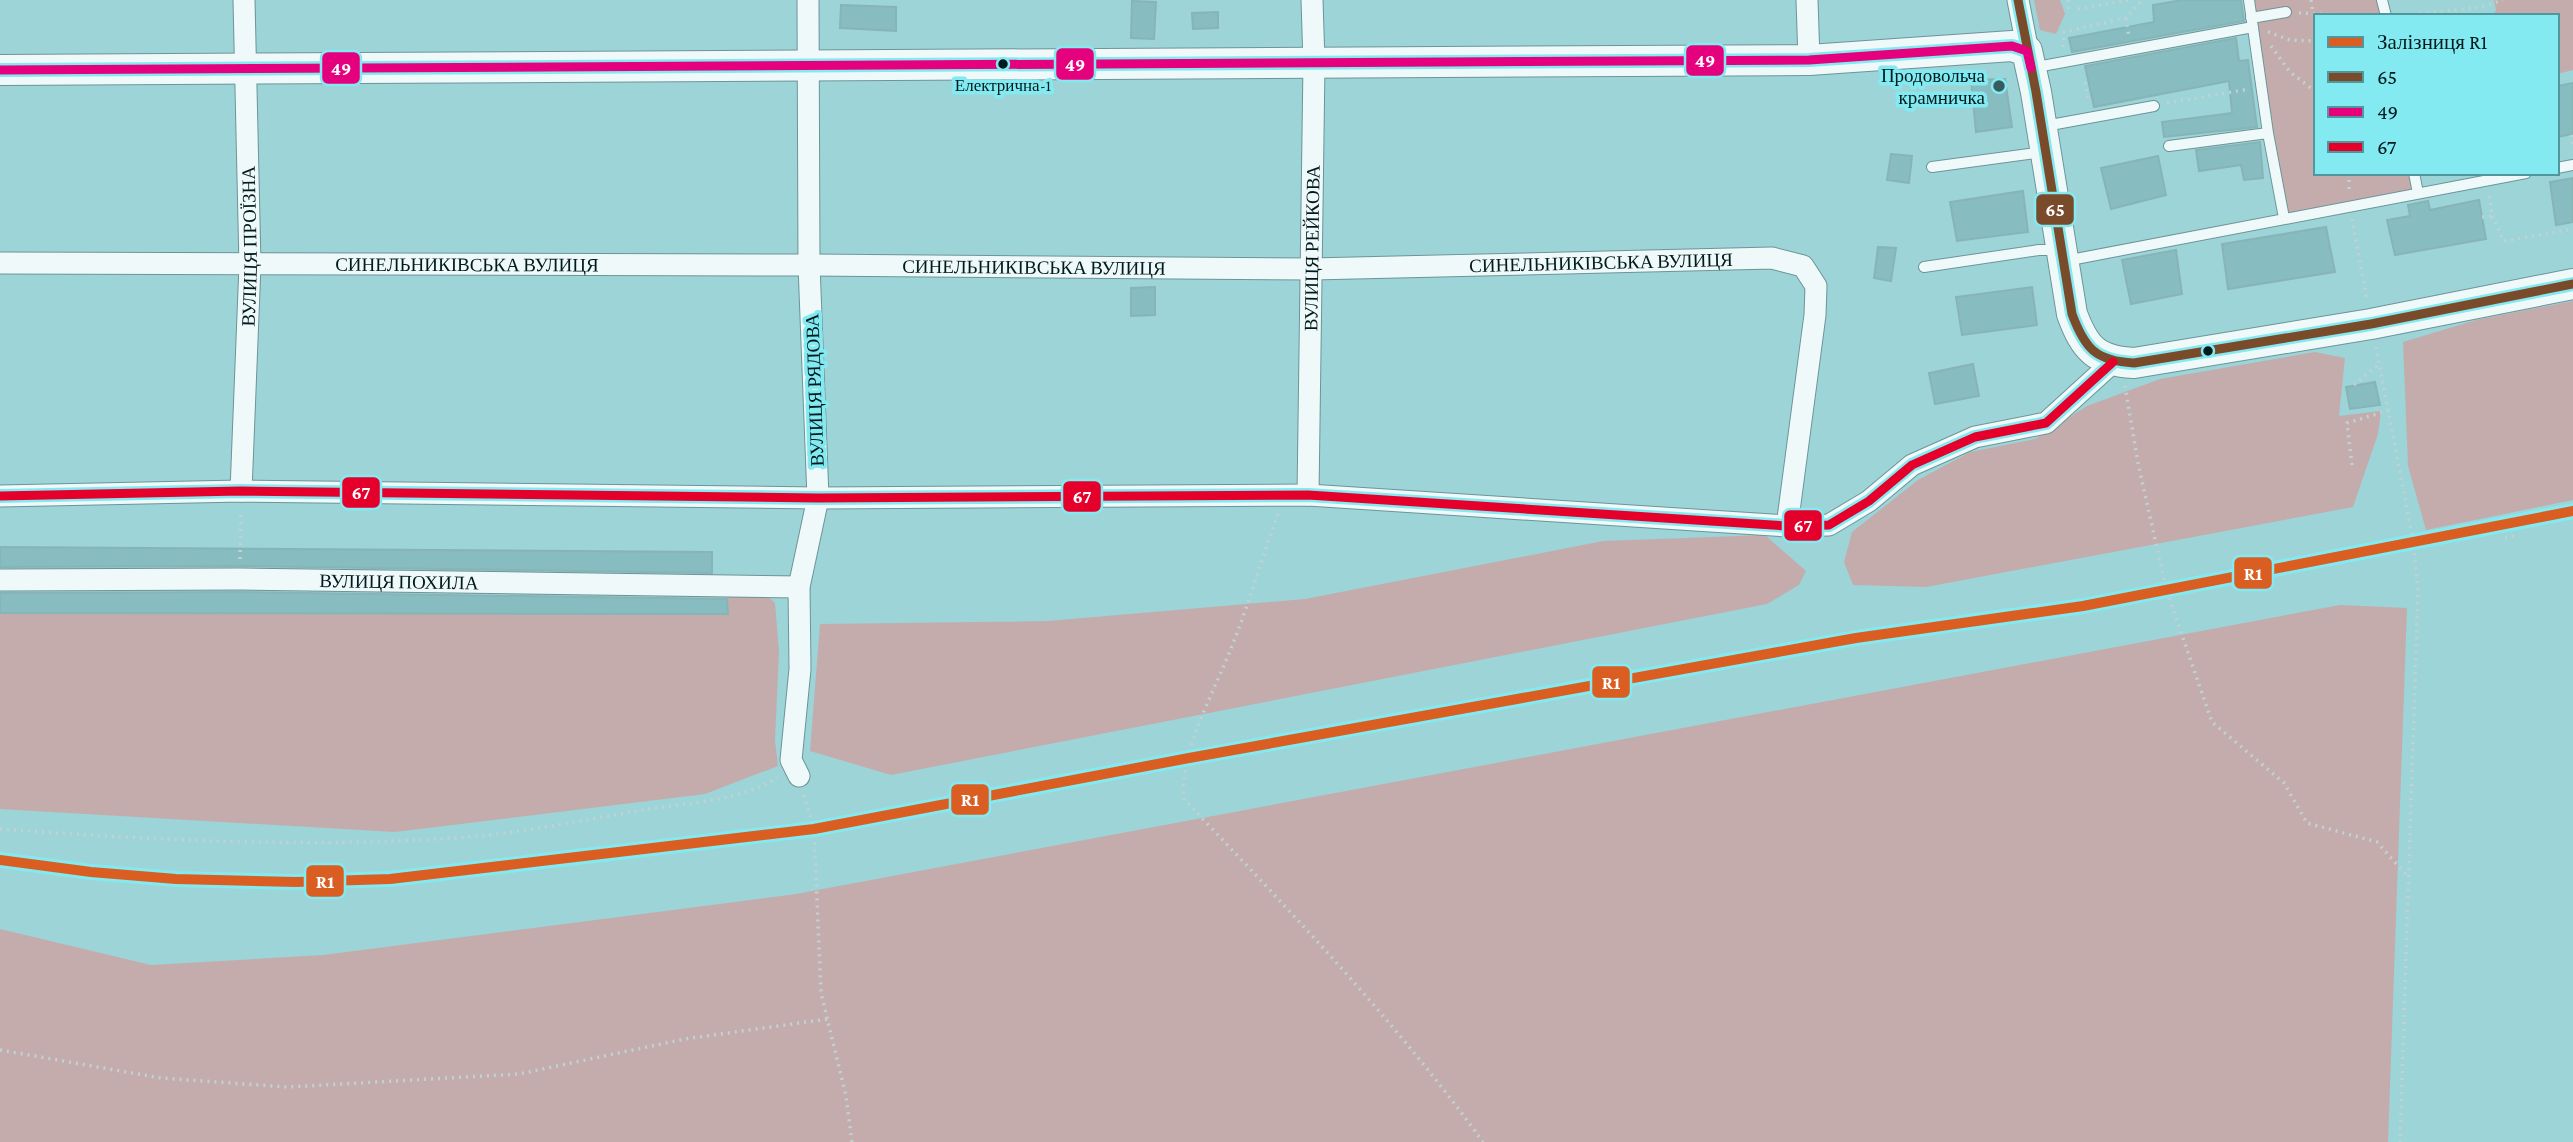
<svg xmlns="http://www.w3.org/2000/svg" width="2573" height="1142" font-family="'Crimson Pro',serif">
<style>
.green{fill:#c4acad}
.building{fill:#87bcc0;stroke:#87b4b7;stroke-width:2}
.lines{fill:none;stroke-linecap:round;stroke-linejoin:round}
.lane-casing{stroke:#6c9598;stroke-width:12}
.street-casing{stroke:#6c9598;stroke-width:23}
.secondary-casing{stroke:#6c9598;stroke-width:32}
.path{stroke:#c1d2d3;stroke-width:3.5;stroke-dasharray:2 5;stroke-linecap:butt}
.lane{stroke:#f0f9f9;stroke-width:10}
.street{stroke:#f0f9f9;stroke-width:21}
.secondary{stroke:#f0f9f9;stroke-width:30}
.bus-1-casing{stroke:#84eaf1;stroke-width:14}
.bus-2-casing{stroke:#84eaf1;stroke-width:14}
.bus-3-casing{stroke:#84eaf1;stroke-width:14}
.bus-1{stroke:#7a4b2a;stroke-width:9}
.bus-2{stroke:#e5007d;stroke-width:9}
.bus-3{stroke:#e4002b;stroke-width:9}
.rail-1-casing{stroke:#84eaf1;stroke-width:16}
.rail-1{stroke:#da5e22;stroke-width:10}
.bus-dot{fill:#001b1d;stroke:#84eaf1;stroke-width:2.5}
.poi-dot{fill:#375c5e;stroke:#84eaf1;stroke-width:2.5}
.labels{text-anchor:middle;stroke-width:7;stroke-linejoin:round;paint-order:stroke}
.bus-label{font-size:17px;fill:#001b1d;stroke:#84eaf1}
.poi-label{font-size:19px;fill:#001b1d;stroke:#84eaf1;text-anchor:end}
.street-label{font-size:19px;fill:#001b1d;stroke:#84eaf1}
.line-badge{stroke:#84eaf1;stroke-width:2.5}
.badge-label{font-size:19px;text-anchor:middle;font-weight:bold;fill:#fff}
</style>
<rect width="100%" height="100%" fill="#9cd4d8"/>
<path class="green" d="M 2034,0 L 2060,0 L 2065,14 L 2056,34 L 2040,30 Z
M 2249,0 L 2382,0 L 2385,16 L 2316,16 L 2316,173 L 2414,173 L 2418,193 L 2284,218 Z
M 2494,0 L 2573,0 L 2573,70 L 2557,74 L 2557,16 L 2493,16 L 2496,10 Z
M 2573,301 L 2573,500 L 2426,530 L 2408,466 L 2403,342 L 2476,320 Z
M 2315,352 L 2345,358 L 2339,416 L 2381,411 L 2378,434 L 2353,507 L 1926,587 L 1853,585 L 1844,562 L 1852,532 L 1918,480 L 1970,452 L 2035,439 L 2087,406 L 2160,379 Z
M 1765,535 L 1806,571 L 1799,585 L 1767,604 L 891,775 L 810,751 L 820,624 L 1048,621 L 1305,599 L 1603,541 Z
M 762,591 L 775,603 L 779,651 L 775,740 L 778,766 L 705,794 L 395,832 L 0,809 L 0,613 L 727,614 L 727,592 Z
M 2340,605 L 2407,608 L 2388,1142 L 0,1142 L 0,929 L 151,965 L 323,955 L 796,894 Z"/>
<path class="building" d="M 2182,0 L 2241,0 L 2244,21 L 2072,52 L 2069,38 L 2154,22 L 2153,5 Z
M 1132,1 L 1156,2 L 1154,39 L 1131,38 Z
M 841,5 L 896,7 L 896,31 L 840,28 Z
M 1218,12 L 1218,28 L 1193,29 L 1192,13 Z
M 2236,38 L 2239,61 L 2248,60 L 2257,127 L 2164,137 L 2162,122 L 2232,113 L 2229,81 L 2094,107 L 2085,66 Z
M 2005,79 L 2012,127 L 1976,132 L 1971,80 Z
M 2573,83 L 2573,134 L 2557,137 L 2557,86 Z
M 2260,142 L 2263,178 L 2244,180 L 2241,165 L 2199,171 L 2196,150 Z
M 1891,154 L 1912,156 L 1909,183 L 1887,180 Z
M 2158,156 L 2166,195 L 2111,209 L 2101,168 Z
M 2573,178 L 2573,222 L 2556,225 L 2550,182 Z
M 2023,191 L 2028,232 L 1957,241 L 1950,202 Z
M 2479,200 L 2486,239 L 2395,255 L 2387,220 L 2410,216 L 2408,205 L 2428,201 L 2430,210 Z
M 2326,227 L 2335,272 L 2228,289 L 2222,244 Z
M 1878,247 L 1896,248 L 1891,281 L 1874,278 Z
M 2176,250 L 2182,294 L 2131,304 L 2122,260 Z
M 1155,287 L 1155,315 L 1131,316 L 1131,288 Z
M 2032,287 L 2037,325 L 1962,335 L 1956,297 Z
M 1973,364 L 1979,396 L 1935,404 L 1929,373 Z
M 2375,382 L 2380,405 L 2350,409 L 2346,387 Z
M 0,547 L 712,552 L 712,573 L 240,566 L 0,567 Z
M 240,592 L 727,599 L 728,614 L 0,613 L 0,593 Z"/>
<g class="lines">
<defs>
<path id="lane" d="M 2249,0 L 2268,133 L 2284,218
M 2382,0 L 2386,16
M 2251,18 L 2286,12
M 2031,68 L 2253,27
M 2045,126 L 2154,106
M 2169,146 L 2268,133
M 1932,167 L 2043,152
M 2557,168 L 2573,165
M 2414,173 L 2418,193
M 2065,261 L 2526,173
M 1924,267 L 2039,250 L 2058,250"/>
<g id="street">
<path d="M 1807,0 L 1809,60"/>
<path d="M 2018,0 L 2030,62"/>
<path id="s1" d="M 0,263 L 809,265 L 1312,269 L 1772,258 L 1803,266 L 1816,286 L 1815,315 L 1787,526"/>
<path id="s2" d="M 241,491 L 250,265 L 244,0"/>
<path id="s3" d="M 1308,495 L 1314,63 L 1312,0"/>
<path d="M 0,496 L 241,491 L 818,498 L 1308,495 L 1787,526 L 1829,525 L 1869,501 L 1912,465 L 1975,437 L 2046,423 L 2113,362"/>
<path id="s4" d="M 0,580 L 240,579 L 799,587"/>
<path d="M 799,776 L 791,760 L 800,669 L 799,587 L 818,498 L 809,265 L 808,0"/>
</g>
<path id="secondary" d="M 0,70 L 1809,60 L 2012,46 L 2027,51 L 2036,92 L 2072,314 C 2085,349 2096,361 2134,363 L 2371,324 L 2573,284"/>
</defs>
<use href="#lane" class="lane-casing"/>
<use href="#street" class="street-casing"/>
<use href="#secondary" class="secondary-casing"/>
<path class="path" d="M 2068,0 L 2069,9
M 2311,0 L 2313,14
M 2078,9 L 2128,0
M 2299,13 L 2360,16
M 2399,16 L 2481,7 L 2503,0
M 2126,18 L 2129,37
M 2268,32 L 2290,40 L 2316,41
M 2271,46 L 2290,72 L 2316,92
M 2063,47 L 2064,32 L 2126,18 L 2142,0
M 2085,82 L 2088,98
M 2167,103 L 2249,89
M 2571,135 L 2573,145
M 2349,173 L 2349,194
M 2492,216 L 2504,241 L 2573,229
M 2482,217 L 2492,216 L 2489,193
M 2352,219 L 2367,301
M 2376,347 L 2413,541 L 2418,590 L 2400,1142
M 2354,385 L 2379,364
M 2125,386 L 2138,463 L 2166,589 L 2212,722 L 2284,783 L 2307,823 L 2377,842 L 2408,877
M 2352,465 L 2347,423 L 2390,410
M 1278,514 C 1262,558 1249,603 1232,646 C 1213,695 1183,744 1183,798 C 1286,907 1395,1020 1483,1142
M 2505,538 L 2514,536
M 240,559 L 241,511
M 804,795 L 814,829 L 821,993 L 846,1096 L 852,1142
M 0,829 C 152,840 303,848 455,838 C 518,834 582,820 644,810 C 684,803 744,801 777,777
M 0,1050 L 161,1078 L 288,1087 L 519,1074 L 685,1039 L 828,1019"/>
<use href="#lane" class="lane"/>
<use href="#street" class="street"/>
<use href="#secondary" class="secondary"/>
<defs>
<path id="bus-1" d="M 2018,0 L 2036,92 L 2072,314 C 2085,349 2096,361 2134,363 L 2371,324 L 2573,284"/>
<path id="bus-2" d="M 0,70 L 1809,60 L 2012,46 L 2027,51 L 2031,68"/>
<path id="bus-3" d="M 0,496 L 241,491 L 818,498 L 1308,495 L 1787,526 L 1829,525 L 1869,501 L 1912,465 L 1975,437 L 2046,423 L 2113,362"/>
</defs>
<use href="#bus-1" class="bus-1-casing"/>
<use href="#bus-2" class="bus-2-casing"/>
<use href="#bus-3" class="bus-3-casing"/>
<use href="#bus-1" class="bus-1"/>
<use href="#bus-2" class="bus-2"/>
<use href="#bus-3" class="bus-3"/>
<defs>
<path id="rail-1" d="M 0,860 L 91,872 L 176,879 L 296,882 L 390,879 L 814,829 L 1189,758 L 1856,638 L 2083,606 L 2573,511"/>
</defs>
<use href="#rail-1" class="rail-1-casing"/>
<use href="#rail-1" class="rail-1"/>
</g>
<g class="bus-dot">
<circle cx="1003" cy="64" r="6"/>
<circle cx="2208" cy="351" r="6"/>
</g>
<circle class="poi-dot" cx="1999" cy="86" r="7"/>
<g class="labels">
<g class="bus-label">
<text x="1003" y="91">Електрична-1</text>
</g>
<g class="poi-label">
<text x="1985" y="82">Продовольча<tspan x="1985" dy="22">крамничка</tspan></text>
</g>
<g class="street-label">
<text dy="7" stroke="none"><textPath href="#s2" startOffset="245">ВУЛИЦЯ ПРОЇЗНА</textPath></text>
<text dy="7" stroke="none"><textPath href="#s3" startOffset="247">ВУЛИЦЯ РЕЙКОВА</textPath></text>
<text dy="7" stroke="none"><textPath href="#s1" startOffset="1601">СИНЕЛЬНИКІВСЬКА ВУЛИЦЯ</textPath></text>
<text dy="7" stroke="none"><textPath href="#s1" startOffset="467">СИНЕЛЬНИКІВСЬКА ВУЛИЦЯ</textPath></text>
<text dy="7" stroke="none"><textPath href="#s1" startOffset="1034">СИНЕЛЬНИКІВСЬКА ВУЛИЦЯ</textPath></text>
<text transform="translate(814 390) rotate(-92)" y="7">ВУЛИЦЯ РЯДОВА</text>
<text dy="7" stroke="none"><textPath href="#s4" startOffset="399">ВУЛИЦЯ ПОХИЛА</textPath></text>
</g>
</g>
<g class="line-badge">
<rect x="1685" y="44" width="40" height="33" rx="7" fill="#e5007d"/>
<rect x="1055" y="47" width="40" height="34" rx="7" fill="#e5007d"/>
<rect x="321" y="51" width="40" height="34" rx="7" fill="#e5007d"/>
<rect x="2035" y="193" width="40" height="33" rx="7" fill="#7a4b2a"/>
<rect x="341" y="476" width="40" height="33" rx="7" fill="#e4002b"/>
<rect x="1062" y="480" width="40" height="33" rx="7" fill="#e4002b"/>
<rect x="1783" y="509" width="40" height="33" rx="7" fill="#e4002b"/>
<rect x="2233" y="556" width="40" height="34" rx="7" fill="#da5e22"/>
<rect x="1591" y="665" width="40" height="34" rx="7" fill="#da5e22"/>
<rect x="950" y="783" width="40" height="33" rx="7" fill="#da5e22"/>
<rect x="305" y="864" width="40" height="34" rx="7" fill="#da5e22"/>
</g>
<g class="badge-label">
<text x="1705" y="67">49</text>
<text x="1075" y="71">49</text>
<text x="341" y="75">49</text>
<text x="2055" y="216">65</text>
<text x="361" y="499">67</text>
<text x="1082" y="503">67</text>
<text x="1803" y="532">67</text>
<text x="2253" y="580">R1</text>
<text x="1611" y="689">R1</text>
<text x="970" y="806">R1</text>
<text x="325" y="888">R1</text>
</g>
<rect x="2314" y="14" width="245" height="161" fill="#84eaf1" stroke="#4f979c" stroke-width="2"/>
<rect x="2328" y="37" width="35" height="10" fill="#da5e22" stroke="#4f979c" stroke-width="2"/>
<text x="2377" y="49" font-size="21" fill="#001b1d">Залізниця R1</text>
<rect x="2328" y="72" width="35" height="10" fill="#7a4b2a" stroke="#4f979c" stroke-width="2"/>
<text x="2377" y="84" font-size="21" fill="#001b1d">65</text>
<rect x="2328" y="107" width="35" height="10" fill="#e5007d" stroke="#4f979c" stroke-width="2"/>
<text x="2377" y="119" font-size="21" fill="#001b1d">49</text>
<rect x="2328" y="142" width="35" height="10" fill="#e4002b" stroke="#4f979c" stroke-width="2"/>
<text x="2377" y="154" font-size="21" fill="#001b1d">67</text>
</svg>
